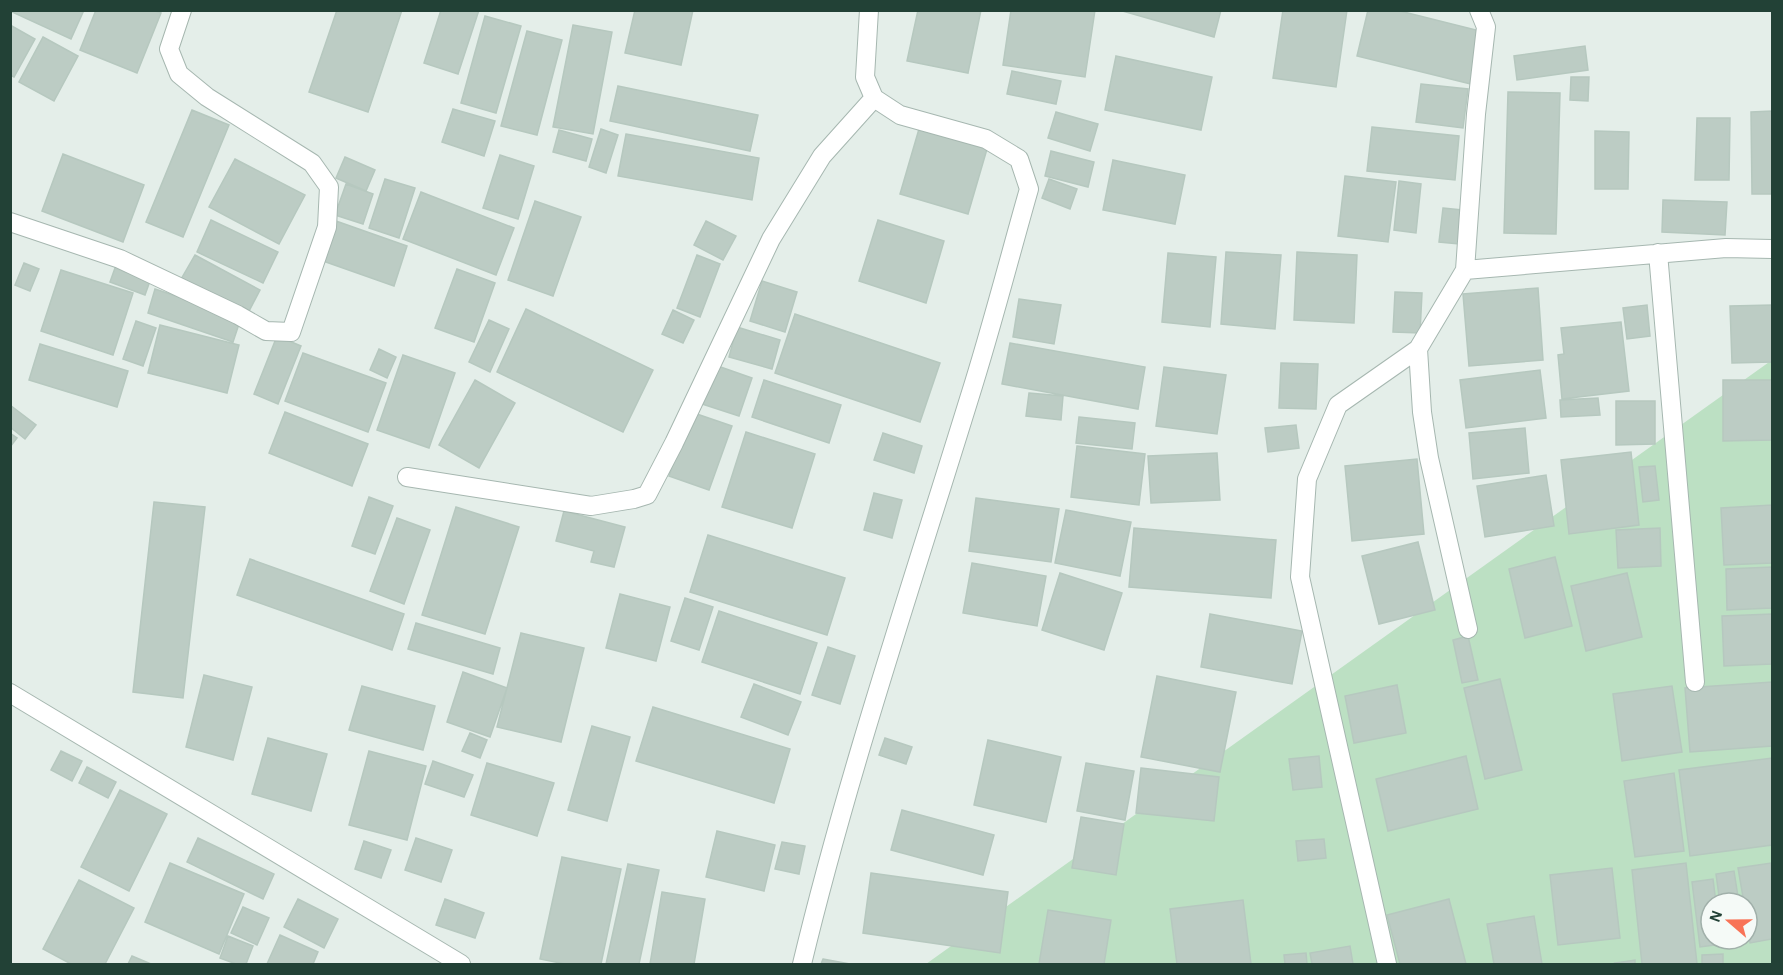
<svg xmlns="http://www.w3.org/2000/svg" width="1783" height="975" font-family="'Alegreya Sans',sans-serif">
<style>
.green{fill:#bce0c3;fill-rule:evenodd}
.building{fill:#bcccc4;stroke:#b6c8bf;stroke-width:1.5}
.lines{fill:none;stroke-linecap:round;stroke-linejoin:round}
.minor-casing{stroke:#a6b7b0;stroke-width:20}
.minor{stroke:#fff;stroke-width:18}
</style>
<rect width="100%" height="100%" fill="#e4eee9"/>
<path class="green" d="M 1772,360 L 1772,964 L 926,964 ZM 1711,903 L 1747,903 L 1747,939 L 1711,939 Z"/>
<path class="building" d="M 13,10 L 84,10 L 71,39 L 12,12 Z
M 96,10 L 153,10 L 161,13 L 137,73 L 80,50 Z
M 337,10 L 402,10 L 368,112 L 309,92 Z
M 441,10 L 479,10 L 458,74 L 424,63 Z
M 635,10 L 693,10 L 681,65 L 625,53 Z
M 918,10 L 981,10 L 968,73 L 907,61 Z
M 1011,10 L 1095,10 L 1085,77 L 1003,65 Z
M 1119,10 L 1221,10 L 1214,37 Z
M 1283,10 L 1347,10 L 1336,87 L 1273,78 Z
M 1368,10 L 1396,10 L 1484,32 L 1471,84 L 1357,56 Z
M 1696,10 L 1753,10 L 1753,11 L 1696,11 Z
M 485,16 L 521,26 L 496,113 L 461,103 Z
M 10,25 L 35,39 L 14,77 L 10,75 Z
M 573,25 L 612,32 L 593,134 L 553,127 Z
M 527,31 L 562,40 L 537,135 L 501,126 Z
M 43,37 L 78,56 L 54,101 L 19,82 Z
M 1585,46 L 1588,70 L 1517,80 L 1514,56 Z
M 1116,56 L 1212,77 L 1201,130 L 1105,110 Z
M 1012,71 L 1061,81 L 1056,104 L 1007,94 Z
M 1571,77 L 1589,77 L 1588,101 L 1570,100 Z
M 1421,84 L 1468,89 L 1463,128 L 1416,122 Z
M 618,86 L 758,115 L 750,151 L 610,121 Z
M 1508,92 L 1560,93 L 1556,234 L 1504,233 Z
M 453,109 L 495,121 L 484,156 L 442,142 Z
M 192,110 L 229,125 L 183,237 L 146,222 Z
M 1772,111 L 1772,194 L 1752,194 L 1751,112 Z
M 1056,112 L 1098,124 L 1090,151 L 1048,138 Z
M 1697,118 L 1730,118 L 1729,180 L 1695,180 Z
M 1372,127 L 1459,136 L 1455,180 L 1367,171 Z
M 601,129 L 618,135 L 606,173 L 589,167 Z
M 919,129 L 987,149 L 968,214 L 900,194 Z
M 559,130 L 592,139 L 586,161 L 553,152 Z
M 1595,131 L 1629,132 L 1628,189 L 1595,189 Z
M 626,134 L 759,158 L 752,200 L 618,176 Z
M 1051,151 L 1094,162 L 1088,187 L 1045,176 Z
M 63,154 L 144,185 L 123,242 L 42,211 Z
M 500,155 L 534,166 L 518,219 L 483,208 Z
M 345,157 L 375,170 L 366,191 L 336,178 Z
M 235,159 L 305,195 L 279,244 L 209,207 Z
M 1113,160 L 1185,175 L 1175,224 L 1103,210 Z
M 1345,176 L 1396,182 L 1388,242 L 1338,236 Z
M 385,179 L 415,188 L 399,238 L 369,228 Z
M 1049,179 L 1077,189 L 1070,209 L 1042,198 Z
M 1399,181 L 1421,184 L 1416,233 L 1394,230 Z
M 346,184 L 373,194 L 363,224 L 335,215 Z
M 421,192 L 514,228 L 496,275 L 403,239 Z
M 1663,200 L 1727,202 L 1725,235 L 1662,232 Z
M 535,201 L 581,217 L 553,296 L 508,280 Z
M 1443,208 L 1462,210 L 1459,244 L 1439,242 Z
M 211,220 L 278,252 L 263,283 L 197,252 Z
M 878,220 L 944,241 L 926,303 L 859,281 Z
M 336,221 L 407,246 L 394,286 L 323,261 Z
M 706,221 L 736,236 L 723,260 L 694,245 Z
M 1226,252 L 1281,255 L 1275,329 L 1221,324 Z
M 1297,252 L 1357,255 L 1354,323 L 1294,320 Z
M 1168,253 L 1216,257 L 1210,327 L 1162,322 Z
M 195,255 L 260,290 L 246,317 L 180,281 Z
M 697,255 L 720,264 L 700,317 L 677,308 Z
M 24,263 L 39,269 L 30,291 L 15,285 Z
M 115,268 L 150,281 L 145,295 L 110,282 Z
M 457,269 L 495,283 L 474,342 L 435,328 Z
M 61,270 L 133,293 L 113,355 L 41,331 Z
M 762,281 L 797,292 L 785,332 L 750,321 Z
M 1538,288 L 1543,360 L 1469,366 L 1463,294 Z
M 155,289 L 241,318 L 233,342 L 148,313 Z
M 1395,292 L 1422,293 L 1420,333 L 1393,332 Z
M 1019,299 L 1061,305 L 1054,344 L 1013,337 Z
M 1647,305 L 1650,336 L 1627,339 L 1623,308 Z
M 1772,305 L 1772,362 L 1732,363 L 1730,306 Z
M 526,309 L 653,370 L 623,432 L 497,372 Z
M 673,310 L 694,320 L 683,343 L 662,334 Z
M 795,314 L 940,363 L 920,422 L 775,373 Z
M 489,320 L 509,329 L 490,372 L 469,362 Z
M 136,321 L 156,328 L 143,366 L 123,359 Z
M 1621,322 L 1629,391 L 1562,399 L 1558,355 L 1564,354 L 1561,328 Z
M 160,325 L 239,345 L 227,393 L 148,373 Z
M 737,327 L 780,340 L 772,369 L 729,357 Z
M 277,336 L 301,346 L 278,404 L 254,394 Z
M 1010,343 L 1145,367 L 1138,409 L 1002,384 Z
M 40,344 L 128,371 L 117,407 L 29,380 Z
M 379,349 L 396,357 L 387,378 L 370,370 Z
M 303,353 L 386,383 L 368,432 L 285,401 Z
M 403,355 L 455,373 L 429,448 L 377,430 Z
M 1281,363 L 1318,364 L 1316,409 L 1279,408 Z
M 712,364 L 752,378 L 739,416 L 699,403 Z
M 1164,367 L 1226,375 L 1217,434 L 1156,426 Z
M 1540,370 L 1546,418 L 1466,428 L 1460,380 Z
M 475,380 L 515,403 L 479,468 L 439,445 Z
M 764,380 L 841,405 L 829,443 L 752,417 Z
M 1723,380 L 1772,380 L 1772,440 L 1723,441 Z
M 1029,393 L 1063,396 L 1061,420 L 1026,416 Z
M 1598,398 L 1600,415 L 1561,417 L 1560,400 Z
M 1616,401 L 1655,401 L 1655,444 L 1616,445 Z
M 10,405 L 36,425 L 25,439 L 10,427 Z
M 285,412 L 368,444 L 352,486 L 269,453 Z
M 691,412 L 732,426 L 709,490 L 669,476 Z
M 1079,417 L 1135,423 L 1132,449 L 1076,443 Z
M 1296,425 L 1299,448 L 1268,452 L 1265,428 Z
M 1525,428 L 1529,473 L 1473,479 L 1469,433 Z
M 746,432 L 815,454 L 792,528 L 722,507 Z
M 10,433 L 17,438 L 10,447 Z
M 883,433 L 922,446 L 914,473 L 874,460 Z
M 1077,446 L 1145,454 L 1139,505 L 1071,497 Z
M 1631,452 L 1639,525 L 1569,534 L 1561,460 Z
M 1217,453 L 1220,500 L 1151,503 L 1148,456 Z
M 1417,459 L 1424,534 L 1352,541 L 1345,466 Z
M 1655,466 L 1659,500 L 1643,502 L 1639,467 Z
M 1546,475 L 1554,526 L 1485,537 L 1477,486 Z
M 874,493 L 902,500 L 892,538 L 864,530 Z
M 369,497 L 393,506 L 375,554 L 352,546 Z
M 976,498 L 1059,509 L 1051,562 L 969,551 Z
M 154,502 L 205,507 L 183,698 L 133,692 Z
M 1772,505 L 1772,563 L 1724,565 L 1721,508 Z
M 456,507 L 519,527 L 485,634 L 422,615 Z
M 1066,510 L 1131,522 L 1120,576 L 1055,563 Z
M 564,511 L 625,527 L 614,567 L 591,562 L 594,551 L 556,541 Z
M 397,518 L 430,530 L 404,604 L 370,591 Z
M 1134,528 L 1276,540 L 1271,598 L 1129,587 Z
M 1660,528 L 1661,566 L 1618,568 L 1616,530 Z
M 708,535 L 845,578 L 827,635 L 690,592 Z
M 1418,542 L 1435,610 L 1379,624 L 1362,556 Z
M 1555,557 L 1572,626 L 1525,638 L 1509,569 Z
M 250,559 L 404,614 L 392,650 L 237,595 Z
M 972,563 L 1046,576 L 1037,626 L 963,613 Z
M 1772,567 L 1772,608 L 1727,610 L 1726,569 Z
M 1060,573 L 1122,593 L 1104,650 L 1042,630 Z
M 1627,573 L 1642,637 L 1586,651 L 1571,586 Z
M 620,594 L 670,607 L 656,661 L 606,648 Z
M 685,598 L 713,607 L 699,650 L 671,641 Z
M 719,611 L 817,643 L 800,694 L 702,662 Z
M 1210,614 L 1302,631 L 1292,684 L 1201,667 Z
M 1772,614 L 1772,664 L 1724,666 L 1722,616 Z
M 416,623 L 500,648 L 493,674 L 408,649 Z
M 521,633 L 584,648 L 561,742 L 497,727 Z
M 1468,636 L 1478,680 L 1462,683 L 1453,640 Z
M 828,647 L 855,656 L 840,704 L 812,695 Z
M 463,672 L 507,688 L 490,737 L 447,722 Z
M 204,675 L 252,687 L 233,760 L 186,747 Z
M 1157,676 L 1236,692 L 1220,772 L 1141,757 Z
M 1500,679 L 1522,770 L 1485,779 L 1464,688 Z
M 1772,682 L 1772,746 L 1690,752 L 1685,688 Z
M 754,684 L 801,702 L 788,735 L 741,717 Z
M 1397,685 L 1406,733 L 1354,743 L 1345,696 Z
M 362,686 L 435,706 L 423,750 L 349,730 Z
M 1672,686 L 1682,752 L 1622,761 L 1613,694 Z
M 653,707 L 790,749 L 774,803 L 636,761 Z
M 592,726 L 630,737 L 607,821 L 568,810 Z
M 470,733 L 487,740 L 480,758 L 462,751 Z
M 268,738 L 327,754 L 311,811 L 252,794 Z
M 885,738 L 912,747 L 906,764 L 879,755 Z
M 988,740 L 1061,757 L 1046,822 L 974,805 Z
M 61,751 L 82,761 L 72,781 L 51,770 Z
M 369,751 L 426,766 L 407,840 L 349,825 Z
M 1319,756 L 1322,787 L 1293,790 L 1289,759 Z
M 1466,756 L 1478,809 L 1388,831 L 1376,779 Z
M 1772,758 L 1772,845 L 1690,856 L 1679,770 Z
M 433,761 L 473,775 L 464,797 L 425,784 Z
M 487,763 L 554,783 L 537,836 L 471,815 Z
M 1086,763 L 1134,771 L 1125,820 L 1077,811 Z
M 87,767 L 116,782 L 108,798 L 79,783 Z
M 1141,768 L 1219,777 L 1214,821 L 1136,813 Z
M 1674,773 L 1684,851 L 1635,857 L 1624,781 Z
M 120,790 L 167,814 L 129,891 L 81,867 Z
M 902,810 L 994,835 L 983,875 L 891,850 Z
M 1081,817 L 1124,824 L 1116,875 L 1072,868 Z
M 717,831 L 775,845 L 764,891 L 706,877 Z
M 198,838 L 274,874 L 263,899 L 187,862 Z
M 416,838 L 452,850 L 441,882 L 405,870 Z
M 1324,839 L 1326,858 L 1298,861 L 1296,841 Z
M 364,841 L 391,850 L 381,878 L 355,869 Z
M 782,842 L 805,846 L 799,874 L 775,869 Z
M 562,857 L 621,869 L 601,964 L 565,964 L 540,959 Z
M 170,863 L 244,894 L 219,954 L 145,922 Z
M 1686,863 L 1697,964 L 1642,964 L 1632,870 Z
M 1771,863 L 1772,939 L 1750,943 L 1747,925 L 1747,903 L 1744,903 L 1738,868 Z
M 628,864 L 659,870 L 639,964 L 606,964 Z
M 1612,868 L 1620,938 L 1558,945 L 1550,875 Z
M 1734,871 L 1739,903 L 1720,903 L 1716,874 Z
M 871,873 L 1008,892 L 1000,953 L 863,933 Z
M 1713,879 L 1716,903 L 1711,903 L 1711,939 L 1721,939 L 1722,944 L 1700,947 L 1692,882 Z
M 79,880 L 134,908 L 105,964 L 71,964 L 43,949 Z
M 662,892 L 705,899 L 694,964 L 650,964 Z
M 298,899 L 338,919 L 324,948 L 284,927 Z
M 445,899 L 484,913 L 475,938 L 436,925 Z
M 1449,899 L 1466,964 L 1400,964 L 1387,915 Z
M 1243,900 L 1251,964 L 1177,964 L 1170,909 Z
M 243,907 L 269,918 L 257,945 L 231,933 Z
M 1048,910 L 1111,920 L 1104,964 L 1039,964 Z
M 1534,916 L 1542,964 L 1494,964 L 1487,924 Z
M 280,935 L 318,952 L 313,964 L 267,964 Z
M 228,936 L 253,946 L 246,964 L 236,964 L 220,958 Z
M 1350,946 L 1353,964 L 1312,964 L 1310,953 Z
M 1306,953 L 1307,964 L 1285,964 L 1284,955 Z
M 1723,954 L 1723,964 L 1702,964 L 1702,955 Z
M 132,956 L 151,964 L 128,964 Z
M 823,959 L 850,964 L 821,964 Z
M 1635,960 L 1635,964 L 1616,964 L 1615,963 Z"/>
<g class="lines">
<defs>
<path id="minor" d="M 10,222 L 120,259 L 238,315 L 266,331 L 291,332 L 327,227 L 329,187 L 312,163 L 207,97 L 179,74 L 169,49 L 182,10
M 1658,253 L 1695,682
M 1465,270 L 1476,114 L 1486,27 L 1479,10
M 1418,349 L 1422,412 L 1429,458 L 1468,629
M 407,477 L 591,506 L 634,499 L 647,495 L 674,443 L 771,239 L 822,156 L 874,98
M 10,693 L 461,964
M 802,964 C 848,773 911,587 969,399 C 991,330 1009,259 1029,189 L 1019,159 L 986,139 L 900,115 L 874,98 L 865,77 L 869,10
M 1387,964 L 1300,577 L 1307,479 L 1338,405 L 1418,349 L 1465,270 L 1726,248 L 1772,249"/>
</defs>
<use href="#minor" class="minor-casing"/>
<use href="#minor" class="minor"/>
</g>
<rect width="1783" height="975" fill="none" stroke="#224136" stroke-width="24"/>
<g transform="translate(1729 921) rotate(290)"><circle r="28" fill="#f5faf7" stroke="#a1b0aa" stroke-width="1.5"/>
<path d="M0-4.5L10 22L0 15L-10 22Z" fill="#f87357"/>
<text y="-9" font-size="16" font-weight="bold" text-anchor="middle" fill="#224136">N</text>
</g>
</svg>
